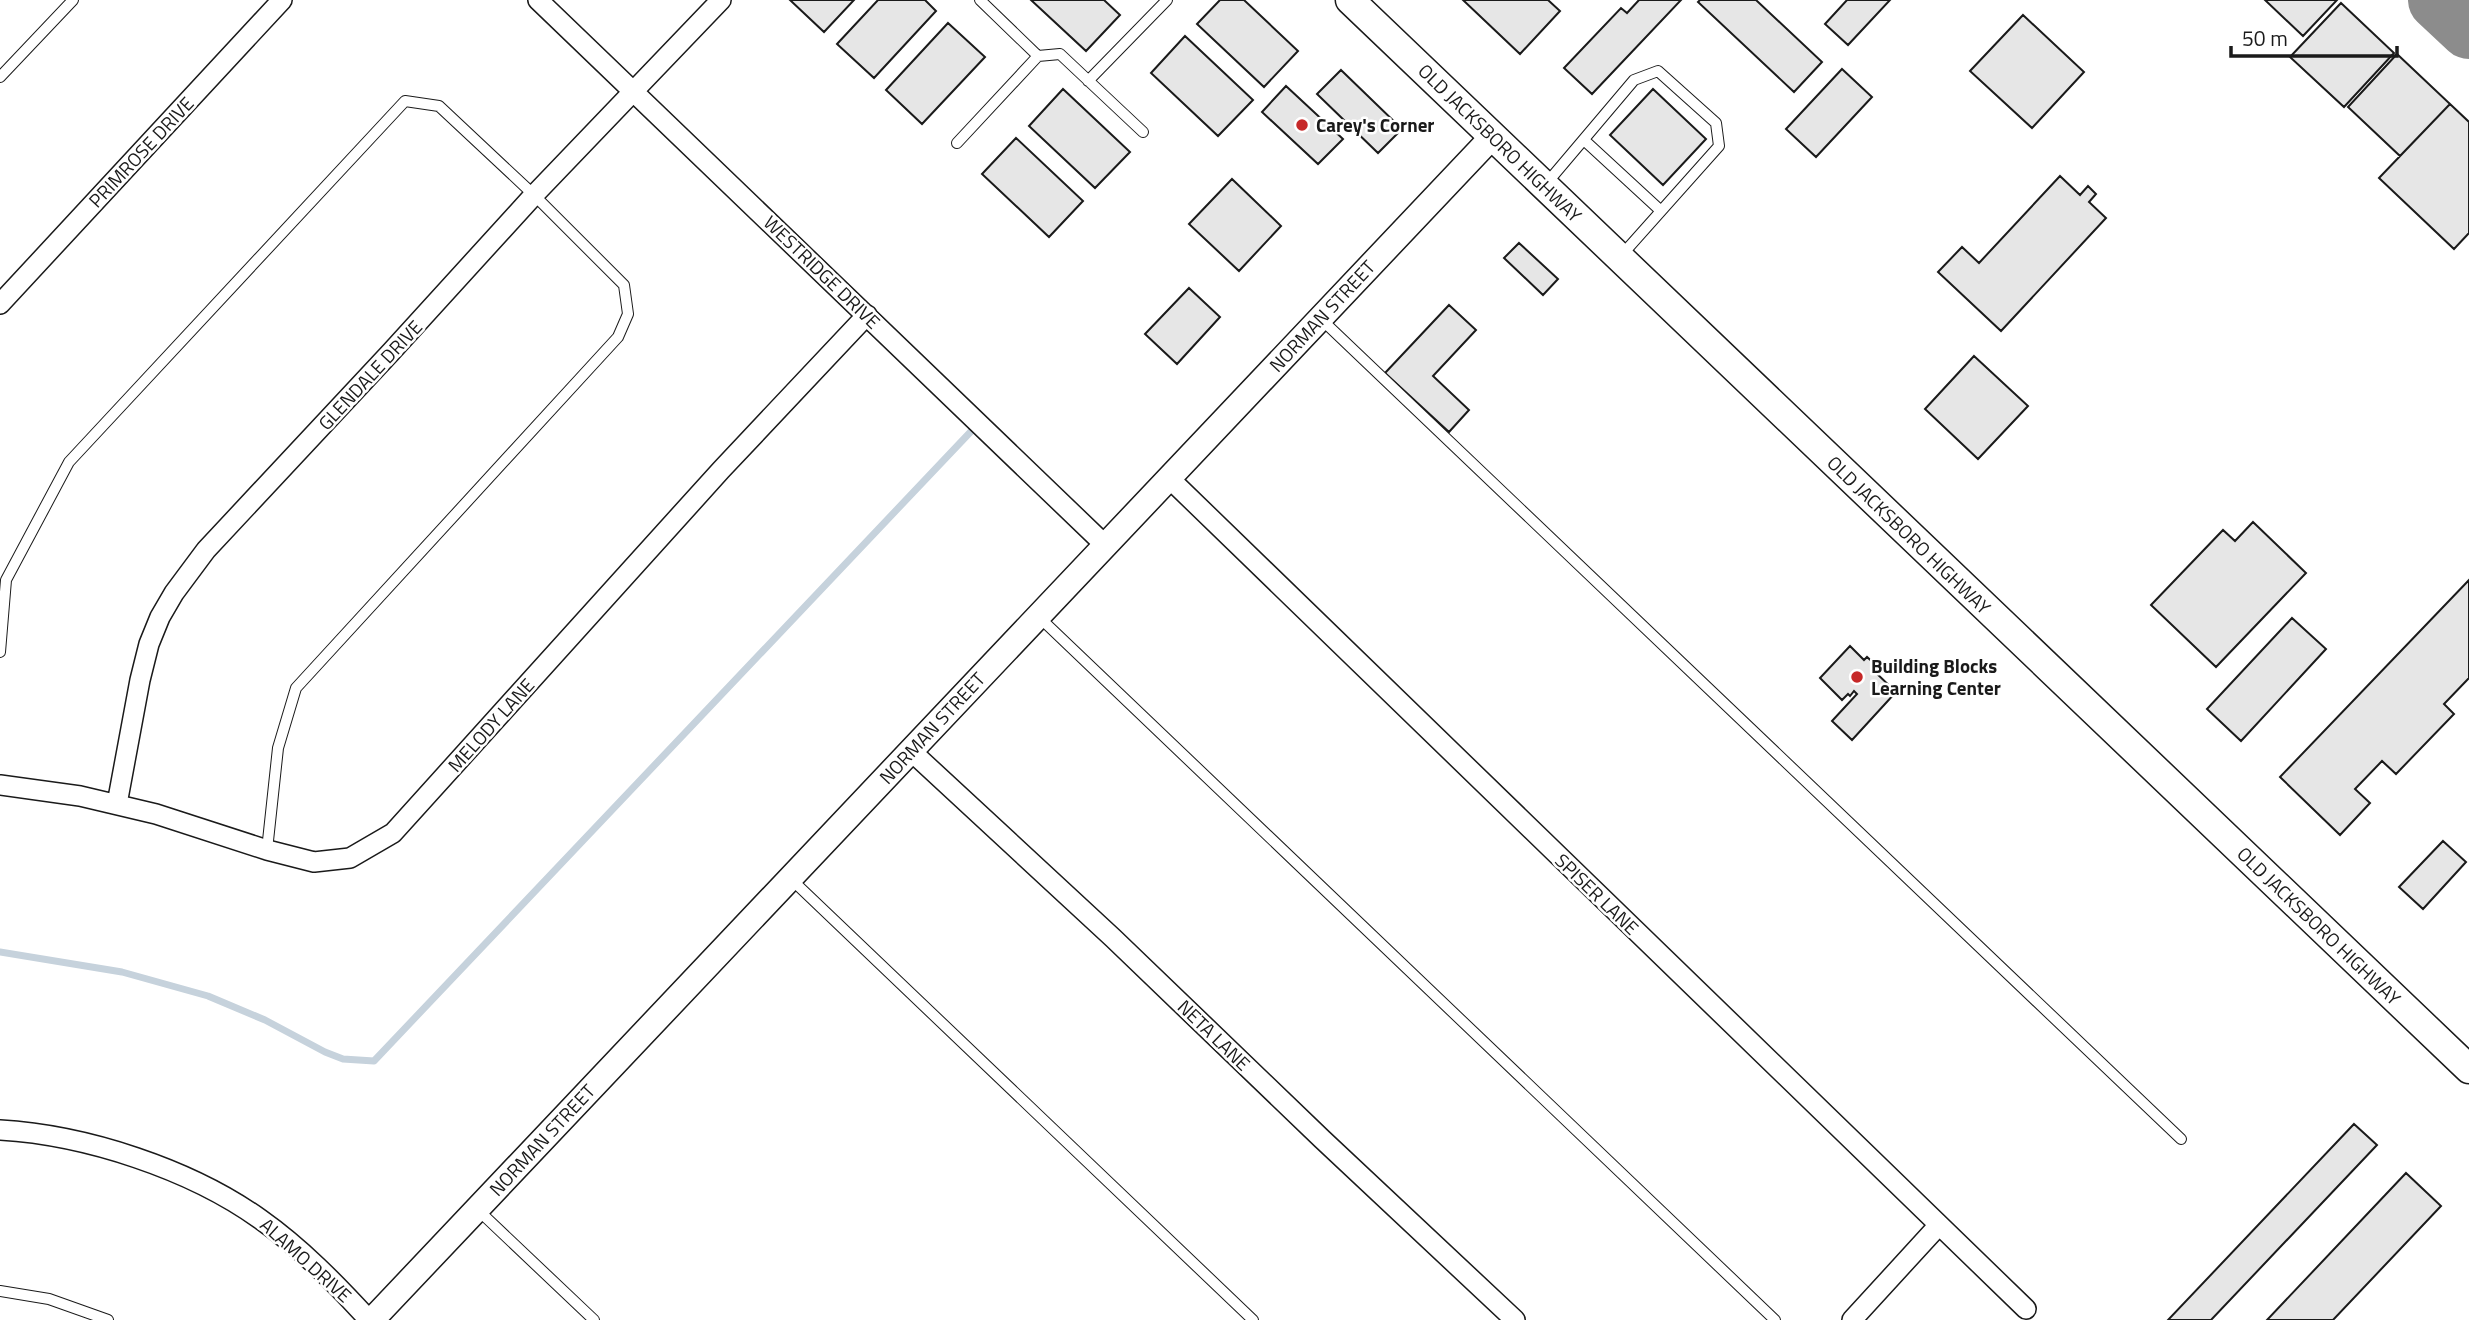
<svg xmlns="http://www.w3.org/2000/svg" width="2469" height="1320" font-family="'Titillium Web',sans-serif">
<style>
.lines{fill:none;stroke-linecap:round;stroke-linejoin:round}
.stream{stroke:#c6d2dc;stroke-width:7}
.taxiway{stroke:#8c8c8c;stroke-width:60}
.building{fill:#e6e6e6;stroke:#1a1a1a;stroke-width:2}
.service-casing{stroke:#1a1a1a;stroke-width:12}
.minor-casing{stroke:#1a1a1a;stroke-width:22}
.tertiary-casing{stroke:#1a1a1a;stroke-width:27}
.secondary-casing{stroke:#1a1a1a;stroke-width:31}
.service{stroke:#fff;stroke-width:10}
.minor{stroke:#fff;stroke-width:19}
.tertiary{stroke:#fff;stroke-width:24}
.secondary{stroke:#fff;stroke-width:28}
.poi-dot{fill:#c62828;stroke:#fff;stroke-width:2.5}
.labels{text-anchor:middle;stroke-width:5;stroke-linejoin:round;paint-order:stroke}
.poi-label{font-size:19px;font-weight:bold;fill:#1a1a1a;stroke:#fff;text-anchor:start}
.street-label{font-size:19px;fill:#1a1a1a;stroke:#fff}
</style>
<rect width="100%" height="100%" fill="#fff"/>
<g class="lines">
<path class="stream" d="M 0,952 L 122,972 L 208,996 L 265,1020 L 325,1052 L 343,1059 L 374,1061 L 978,424"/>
<path class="taxiway" d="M 2438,0 L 2469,29"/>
</g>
<path class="building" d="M 790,0 L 854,0 L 824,32 Z
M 878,0 L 925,0 L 936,11 L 874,78 L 837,44 Z
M 1031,0 L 1104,0 L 1120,15 L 1086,51 Z
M 1220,0 L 1244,0 L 1298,51 L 1264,87 L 1197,24 Z
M 1463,0 L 1548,0 L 1560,11 L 1520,54 Z
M 1639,0 L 1681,0 L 1592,94 L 1564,68 L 1621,8 L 1627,13 Z
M 1700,0 L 1756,0 L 1822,62 L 1794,92 L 1698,2 Z
M 1847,0 L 1890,0 L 1848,45 L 1825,24 Z
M 2265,0 L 2337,0 L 2303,36 Z
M 2341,3 L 2394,53 L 2344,107 L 2290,57 Z
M 2023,15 L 2084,72 L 2032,128 L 1970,71 Z
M 948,23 L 985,57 L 922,124 L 886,90 Z
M 1185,36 L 1253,100 L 1218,136 L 1151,73 Z
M 2397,54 L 2450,104 L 2400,156 L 2348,107 Z
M 1842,69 L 1872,97 L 1816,157 L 1786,129 Z
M 1341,70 L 1402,129 L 1378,153 L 1317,94 Z
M 1286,86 L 1343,139 L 1318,164 L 1262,112 Z
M 1063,89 L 1130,152 L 1095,188 L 1029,126 Z
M 1653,89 L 1706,139 L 1663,185 L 1610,135 Z
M 2450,104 L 2469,122 L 2469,233 L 2454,249 L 2379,178 Z
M 1016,138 L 1083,201 L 1049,237 L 982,174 Z
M 2060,176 L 2080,195 L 2088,186 L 2096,194 L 2089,202 L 2106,218 L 2001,331 L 1938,272 L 1962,247 L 1979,263 Z
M 1232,179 L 1281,226 L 1239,271 L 1189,224 Z
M 1519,243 L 1558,279 L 1543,295 L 1504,258 Z
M 1189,288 L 1220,317 L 1177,364 L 1145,334 Z
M 1449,305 L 1476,330 L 1433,376 L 1469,410 L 1449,432 L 1385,373 Z
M 1974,356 L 2028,406 L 1978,459 L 1925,409 Z
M 2253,522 L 2306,573 L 2216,667 L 2151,605 L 2223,530 L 2235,541 Z
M 2469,580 L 2469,678 L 2444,704 L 2454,714 L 2396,774 L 2382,761 L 2355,789 L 2370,803 L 2340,835 L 2280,777 Z
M 2292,618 L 2326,649 L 2241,741 L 2207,709 Z
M 1850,646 L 1864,660 L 1867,657 L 1877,666 L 1873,670 L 1896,692 L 1852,740 L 1832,721 L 1857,694 L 1854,691 L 1850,696 L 1848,694 L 1842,700 L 1820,678 Z
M 2443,841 L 2466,862 L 2423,909 L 2399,887 Z
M 2354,1124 L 2377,1145 L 2211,1320 L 2168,1320 Z
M 2406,1173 L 2441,1206 L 2333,1320 L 2267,1320 Z"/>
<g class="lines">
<defs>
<path id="service" d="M 980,0 L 1038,56 L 1060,54 L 1143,132
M 0,77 L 73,0
M 1088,81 L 1167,0
M 1584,140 L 1661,211
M 957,143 L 1038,56
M 1546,184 L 1634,80 L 1658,71 L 1716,123 L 1719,146 L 1620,257
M 1321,319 L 2181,1139
M 1039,617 L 1775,1320
M 0,652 L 6,580 L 69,462 L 405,101 L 439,106 L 534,195 L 624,285 L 628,314 L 618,337 L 296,688 L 278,748 L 267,850
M 790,878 L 1253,1320
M 477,1209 L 594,1320
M 0,1291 L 49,1299 L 108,1320"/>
<path id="minor" d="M 538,0 L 1105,545
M 0,304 L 282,0
M 1169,478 L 2026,1309
M 911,751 L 1113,938 L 1322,1139 L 1515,1320
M 0,785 L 80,796 L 156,814 L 267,850 L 314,862 L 350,858 L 393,833 L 721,470 L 867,315
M 117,804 L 140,680 L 149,644 L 160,617 L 174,593 L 206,550 L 391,352 L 534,195 L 721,0
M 0,1130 C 86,1135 190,1169 260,1219 C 301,1248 336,1284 369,1320
M 1852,1320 L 1939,1225"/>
<path id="tertiary" d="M 372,1320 L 1493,136"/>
<path id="secondary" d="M 1350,0 L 2469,1069"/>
</defs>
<use href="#service" class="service-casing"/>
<use href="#minor" class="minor-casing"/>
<use href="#tertiary" class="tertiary-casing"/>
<use href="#secondary" class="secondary-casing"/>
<use href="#service" class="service"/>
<use href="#minor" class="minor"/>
<use href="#tertiary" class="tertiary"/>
<use href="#secondary" class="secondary"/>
</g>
<g class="poi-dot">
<circle cx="1302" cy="125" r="7"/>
<circle cx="1857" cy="677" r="7"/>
</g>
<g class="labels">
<g class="poi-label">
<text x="1316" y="132">Carey's Corner</text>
<text x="1871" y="673">Building Blocks<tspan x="1871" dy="22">Learning Center</tspan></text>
</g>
<g class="street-label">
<text transform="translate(1500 143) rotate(44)" y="7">OLD JACKSBORO HIGHWAY</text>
<text transform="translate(141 152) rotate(-47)" y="7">PRIMROSE DRIVE</text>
<text transform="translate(822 272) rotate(44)" y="7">WESTRIDGE DRIVE</text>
<text transform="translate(1322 316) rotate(-47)" y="7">NORMAN STREET</text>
<text transform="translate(370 375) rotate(-47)" y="7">GLENDALE DRIVE</text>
<text transform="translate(1909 535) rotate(44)" y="7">OLD JACKSBORO HIGHWAY</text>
<text transform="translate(491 725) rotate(-48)" y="7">MELODY LANE</text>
<text transform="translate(932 728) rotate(-47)" y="7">NORMAN STREET</text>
<text transform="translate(1597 894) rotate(44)" y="7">SPISER LANE</text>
<text transform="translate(2319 926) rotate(44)" y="7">OLD JACKSBORO HIGHWAY</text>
<text transform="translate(1214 1035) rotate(44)" y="7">NETA LANE</text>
<text transform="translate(542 1140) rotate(-47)" y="7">NORMAN STREET</text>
<text transform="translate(306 1260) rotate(42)" y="7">ALAMO DRIVE</text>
</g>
</g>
<path d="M2231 46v10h166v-10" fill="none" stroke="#1a1a1a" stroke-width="3.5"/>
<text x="2242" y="46" font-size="21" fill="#1a1a1a" stroke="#ffffff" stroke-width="5" paint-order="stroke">50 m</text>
</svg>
